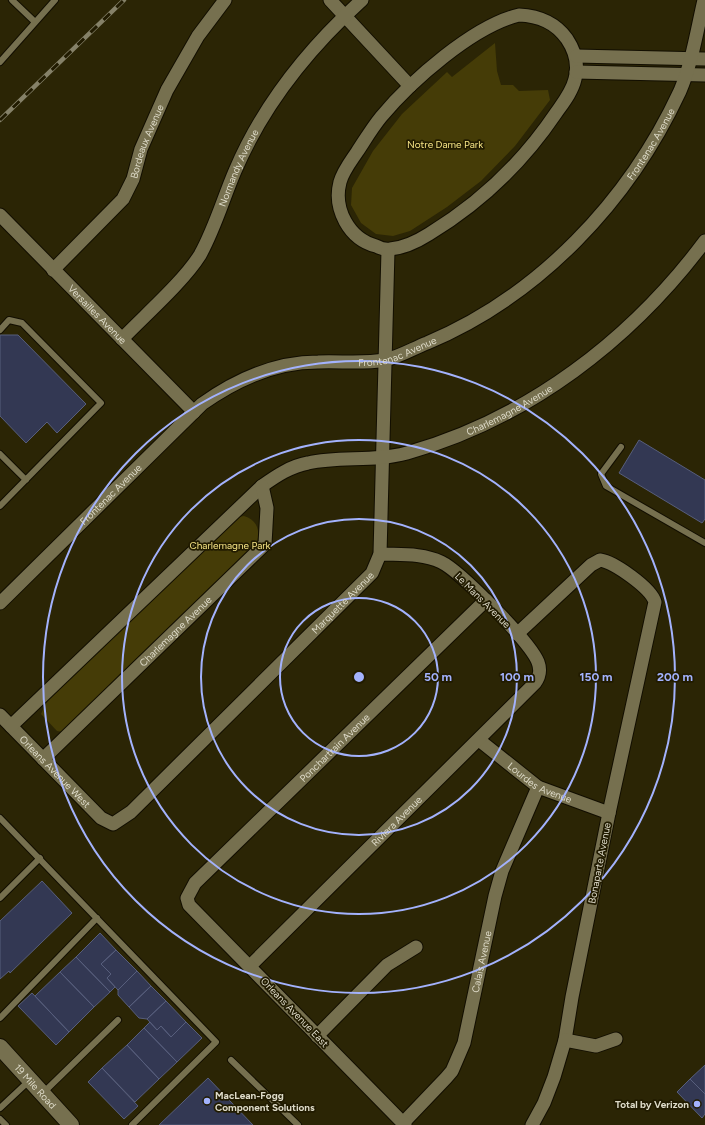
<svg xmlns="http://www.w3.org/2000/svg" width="705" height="1125" font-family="Figtree,sans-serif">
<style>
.green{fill:#453c07}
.building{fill:#333853;stroke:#575e7c}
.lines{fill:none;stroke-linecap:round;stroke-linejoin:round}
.service-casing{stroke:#120e00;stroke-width:8}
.minor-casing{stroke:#120e00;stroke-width:15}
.tertiary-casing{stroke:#120e00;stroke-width:18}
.service{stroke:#76704f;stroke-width:6}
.minor{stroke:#76704f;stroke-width:13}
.tertiary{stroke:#76704f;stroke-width:16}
.rail-casing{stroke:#858168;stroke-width:4.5}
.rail{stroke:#211b00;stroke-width:3;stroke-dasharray:9;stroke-linecap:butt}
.ring{fill:none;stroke:#a3b2fd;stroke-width:2}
.poi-dot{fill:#a3b2fd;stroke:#211b00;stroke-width:1.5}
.labels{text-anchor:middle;stroke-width:3.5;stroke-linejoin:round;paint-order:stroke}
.street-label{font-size:10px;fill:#dedbc9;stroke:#211b00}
.park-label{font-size:10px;fill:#f7e585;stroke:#211b00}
.poi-label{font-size:10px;font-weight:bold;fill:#dedbc9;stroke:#211b00;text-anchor:start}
.centre{fill:#a3b2fd;stroke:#211b00;stroke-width:2}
.ring-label{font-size:12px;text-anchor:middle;font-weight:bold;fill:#a3b2fd;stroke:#211b00;stroke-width:3.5;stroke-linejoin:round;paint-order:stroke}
</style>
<rect width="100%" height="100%" fill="#2b2505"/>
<path class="green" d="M 495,43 L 497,71 L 501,85 L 513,85 L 519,91 L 548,90 L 550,100 L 515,146 L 481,181 L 447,207 L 410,231 L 393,236 L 376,234 L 361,223 L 351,205 L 352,188 L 373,151 L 402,114 L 447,72 L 452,77 Z
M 244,516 C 258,520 261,532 256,545 L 63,732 L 57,731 L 41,714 L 47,701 L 233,518 Z"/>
<path class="building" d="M 0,335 L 18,335 L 86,404 L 57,433 L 47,422 L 26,443 L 0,416 Z
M 639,440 L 705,480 L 705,519 L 702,523 L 619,473 Z
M 42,881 L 72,913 L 10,973 L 9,971 L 0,979 L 0,921 Z
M 100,933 L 116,950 L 101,964 L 111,974 L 107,978 L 115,987 L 110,992 L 76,957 Z
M 116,950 L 137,971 L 118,990 L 107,978 L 111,974 L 101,964 Z
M 76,957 L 110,992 L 94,1007 L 60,972 Z
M 137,971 L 151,986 L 129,1007 L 118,995 L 118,990 Z
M 60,972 L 94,1007 L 69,1032 L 35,996 Z
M 151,986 L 166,1001 L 147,1019 L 139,1018 L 129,1007 Z
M 32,993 L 69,1032 L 56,1045 L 18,1006 Z
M 166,1001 L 186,1022 L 171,1037 L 161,1026 L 157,1030 L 147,1019 Z
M 150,1022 L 157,1030 L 161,1026 L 171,1037 L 186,1022 L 202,1038 L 177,1062 L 144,1028 Z
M 144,1028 L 177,1062 L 159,1079 L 127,1045 Z
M 127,1045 L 159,1079 L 135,1102 L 102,1068 Z
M 705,1065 L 705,1094 L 690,1079 Z
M 102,1068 L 138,1106 L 124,1119 L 88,1082 Z
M 208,1078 L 253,1125 L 159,1125 Z
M 690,1079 L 705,1094 L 705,1114 L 702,1118 L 677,1092 Z"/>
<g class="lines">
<defs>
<path id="service" d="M 12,0 L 35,22
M 0,62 L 55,0
M 0,330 L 9,320 L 22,323 L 101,403 L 0,506
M 621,447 L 601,474 L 606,486 L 705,543
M 0,454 L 26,480
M 0,818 L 216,1042 L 132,1125
M 0,898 L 40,858
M 0,1018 L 97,918
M 231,1060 L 298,1125
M 43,1093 L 118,1020
M 0,1108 L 30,1080
M 0,1119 L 6,1125"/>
<g id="minor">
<path d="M 330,0 L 410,86"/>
<path d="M 519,15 C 539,16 555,22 567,39 C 575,51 579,64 575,79 C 572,92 563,103 556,113 C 523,162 480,203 429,234 C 418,241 403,248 390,249 C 385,250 380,248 376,246 C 349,239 333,209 340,182 C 343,171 351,161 357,152 C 365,140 372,128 381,117 C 411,81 473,26 519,15 Z"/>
<path d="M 576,56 L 705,59"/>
<path d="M 576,72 L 705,75"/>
<path id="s1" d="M 0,215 L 194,412"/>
<path id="s2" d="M 53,270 L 123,199 L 133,179 L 141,149 L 167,90 L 198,36 L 225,0"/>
<path id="s3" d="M 122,339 C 145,315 183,282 200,255 C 215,228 223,199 235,171 C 263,105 309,48 362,0"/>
<path id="s4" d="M 0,603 L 202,404 C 237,379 275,362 318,362 C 341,361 363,364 385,360 C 399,357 414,348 427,343 C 539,296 629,201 680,91 C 692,63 697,30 704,0"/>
<path d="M 517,634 L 591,565 L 600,560 C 614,562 651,588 655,602 L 609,813 L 572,997 L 565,1040 L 554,1077 L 544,1103 L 532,1125"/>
<path id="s5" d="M 0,715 L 101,818 L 113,824 L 131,812 L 372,573 L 380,554 L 388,250"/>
<path id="s6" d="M 11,726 L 262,486 C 276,476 291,466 308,463 C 341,456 374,462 407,453 C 528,419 631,340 705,241"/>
<path id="s7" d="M 479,740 L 538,787 L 609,813"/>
<path id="s8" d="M 43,759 L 265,544 L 267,508 L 262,486"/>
<path id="s9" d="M 250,966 L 535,683 C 540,676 541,670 538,662 C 530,642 460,571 441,562 C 422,553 400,555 380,554"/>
<path d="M 317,1036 L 387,965 L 416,947"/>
<path d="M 565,1040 L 596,1046 L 616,1039"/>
<path id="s10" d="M 403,1123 L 446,1078 L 452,1071 L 464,1043 L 495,896 L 502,871 L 538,787"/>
<path id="s11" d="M 405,1125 L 189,905 L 187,898 L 195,883 L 486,600"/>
</g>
<g id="tertiary">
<path id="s12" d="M 0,1047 L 71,1125"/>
</g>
</defs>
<use href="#service" class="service-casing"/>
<use href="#minor" class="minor-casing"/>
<use href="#tertiary" class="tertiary-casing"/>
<use href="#service" class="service"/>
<use href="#minor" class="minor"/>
<use href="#tertiary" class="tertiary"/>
<defs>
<path id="rail" d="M 0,120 L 124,0"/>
</defs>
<use href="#rail" class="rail-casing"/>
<use href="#rail" class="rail"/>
</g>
<g class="ring">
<circle cx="359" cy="677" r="79"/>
<circle cx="359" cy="677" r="158"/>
<circle cx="359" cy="677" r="237"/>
<circle cx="359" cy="677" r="316"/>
</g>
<g class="poi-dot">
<circle cx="207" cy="1101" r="4"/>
<circle cx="697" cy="1104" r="4"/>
</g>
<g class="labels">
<g class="street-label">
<text dy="4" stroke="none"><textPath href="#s2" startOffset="162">Bordeaux Avenue</textPath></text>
<text dy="4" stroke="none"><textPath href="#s4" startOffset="826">Frontenac Avenue</textPath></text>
<text dy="4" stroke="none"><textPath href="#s3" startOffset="210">Normandy Avenue</textPath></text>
<text dy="4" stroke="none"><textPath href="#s1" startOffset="139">Versailles Avenue</textPath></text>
<text dy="4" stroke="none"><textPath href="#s4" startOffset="490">Frontenac Avenue</textPath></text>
<text dy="4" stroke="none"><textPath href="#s6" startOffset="610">Charlemagne Avenue</textPath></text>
<text dy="4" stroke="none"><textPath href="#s4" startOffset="155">Frontenac Avenue</textPath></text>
<text transform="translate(483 600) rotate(45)" y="4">Le Mans Avenue</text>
<text dy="4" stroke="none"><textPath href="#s5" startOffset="477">Marquette Avenue</textPath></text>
<text dy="4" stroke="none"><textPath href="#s8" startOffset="184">Charlemagne Avenue</textPath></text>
<text dy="4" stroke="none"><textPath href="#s11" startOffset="527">Ponchartrain Avenue</textPath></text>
<text dy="4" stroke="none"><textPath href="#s5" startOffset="79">Orleans Avenue West</textPath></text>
<text dy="4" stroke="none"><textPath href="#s7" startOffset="75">Lourdes Avenue</textPath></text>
<text dy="4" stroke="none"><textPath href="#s9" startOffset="206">Riviera Avenue</textPath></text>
<text transform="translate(599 863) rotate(-79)" y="4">Bonaparte Avenue</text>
<text dy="4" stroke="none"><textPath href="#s10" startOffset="185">Calais Avenue</textPath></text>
<text transform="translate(295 1012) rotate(46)" y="4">Orleans Avenue East</text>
<text dy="4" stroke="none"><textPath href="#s12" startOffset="53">19 Mile Road</textPath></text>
</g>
<g class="park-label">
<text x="445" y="148">Notre Dame Park</text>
<text x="230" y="549">Charlemagne Park</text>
</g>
<g class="poi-label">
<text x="215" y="1099">MacLean-Fogg<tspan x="215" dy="12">Component Solutions</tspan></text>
<text x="689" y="1108" text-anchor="end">Total by Verizon</text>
</g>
</g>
<circle cx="359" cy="677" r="6" class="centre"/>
<g class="ring-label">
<text x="438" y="681">50 m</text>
<text x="517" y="681">100 m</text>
<text x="596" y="681">150 m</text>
<text x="675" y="681">200 m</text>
</g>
</svg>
